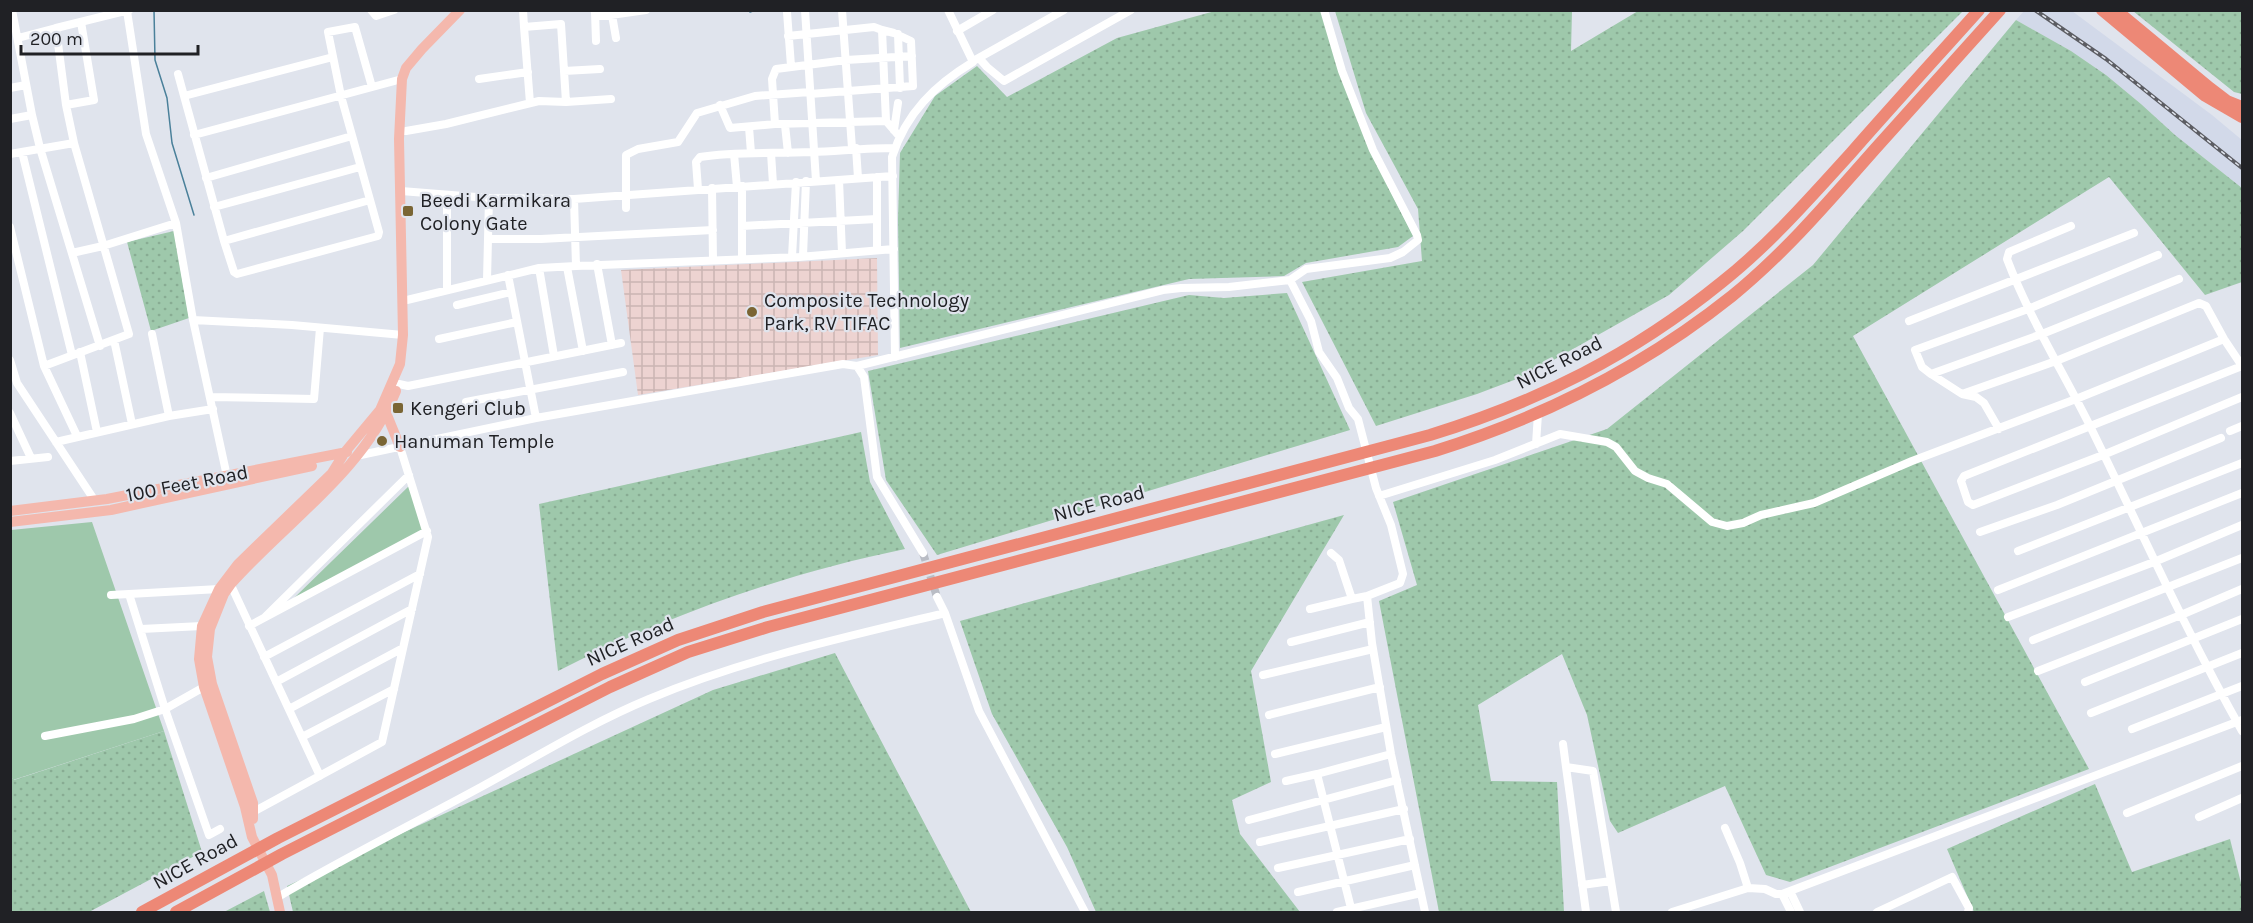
<svg xmlns="http://www.w3.org/2000/svg" width="2253" height="923" font-family="Karla,sans-serif">
<style>
.built{fill:#d2d9e9}
.industrial{fill:url(#industrial-grid)}
.grass{fill:url(#grass-dots)}
.park{fill:#9ec8ab}
.lines{fill:none;stroke-linecap:round;stroke-linejoin:round}
.stream{stroke:#4a809a;stroke-width:1.5}
.minor-tunnel{stroke:#babdc5;stroke-width:8;stroke-dasharray:8 4;stroke-linecap:butt}
.minor{stroke:#fff;stroke-width:8}
.major{stroke:#f4b8ad;stroke-width:10}
.highway{stroke:#ed8876;stroke-width:12}
.rail-casing{stroke:#5c5d63;stroke-width:4}
.rail{stroke:#e0e4ed;stroke-width:1.5;stroke-dasharray:4.5;stroke-linecap:butt}
.poi-dot{fill:#7a6534;stroke:#e0e4ed;stroke-width:2}
.labels{text-anchor:middle;stroke-width:4.5;stroke-linejoin:round;paint-order:stroke}
.poi-label{font-size:20px;fill:#202125;stroke:#e0e4ed;text-anchor:start}
.street-label{font-size:20px;fill:#202125;stroke:#e0e4ed}
</style>
<defs>
<pattern id="industrial-grid" width="8" height="8" patternUnits="userSpaceOnUse" patternTransform="scale(1.5)"><rect width="8" height="8" fill="#edd3d1"/><path d="M0 4h8M4 0v8" fill="none" stroke="#cbb5b3"/></pattern>
<pattern id="grass-dots" width="8" height="8" patternUnits="userSpaceOnUse" patternTransform="scale(1.5)"><rect width="8" height="8" fill="#9ec8ab"/><path d="M2 2h.1M6 6h.1" fill="none" stroke="#88ac93" stroke-width="1.8" stroke-linecap="round"/></pattern>
</defs>
<rect width="100%" height="100%" fill="#e0e4ed"/>
<path class="built" d="M 2024,11 L 2072,11 L 2212,115 L 2242,140 L 2242,188 L 2175,135 L 2141,104 L 2106,75 L 2071,51 L 2016,20 Z"/>
<path class="industrial" d="M 877,258 L 878,355 L 638,395 L 621,270 Z"/>
<path class="grass" d="M 1215,11 L 1322,11 L 1366,142 L 1413,236 L 1398,247 L 1306,263 L 1284,276 L 1189,279 L 900,348 L 898,219 L 900,153 L 935,96 L 977,66 L 1007,97 L 1117,38 Z
M 1335,11 L 1572,11 L 1571,51 L 1638,11 L 1963,11 L 1743,231 L 1669,295 L 1527,375 L 1477,394 L 1376,426 L 1302,282 L 1422,261 L 1418,209 L 1366,113 Z
M 2133,11 L 2242,11 L 2242,94 L 2234,92 Z
M 2016,20 L 2071,51 L 2106,75 L 2141,104 L 2175,135 L 2242,188 L 2242,282 L 2205,295 L 2109,177 L 1853,336 L 2089,769 L 1790,882 L 1766,875 L 1725,786 L 1618,833 L 1610,821 L 1587,715 L 1562,654 L 1478,705 L 1491,781 L 1557,782 L 1564,912 L 1439,912 L 1379,601 L 1417,585 L 1393,502 L 1607,429 L 1813,265 Z
M 174,231 L 189,318 L 151,331 L 127,242 Z
M 1287,293 L 1350,430 L 937,555 L 886,480 L 868,371 L 1189,295 L 1224,298 Z
M 861,432 L 870,482 L 905,549 C 784,574 668,615 558,671 L 539,504 Z
M 1344,515 L 1251,671 L 1271,782 L 1232,800 L 1240,834 L 1300,912 L 1096,912 L 1067,847 L 992,714 L 960,621 Z
M 835,653 L 971,912 L 293,912 L 287,886 L 713,690 Z
M 164,731 L 202,852 L 89,912 L 11,912 L 10,776 L 14,780 Z
M 2095,784 L 2132,872 L 2230,839 L 2242,887 L 2242,912 L 1974,912 L 1947,849 Z
M 264,891 L 270,912 L 224,912 Z"/>
<path class="park" d="M 410,485 L 423,530 L 293,599 Z
M 92,522 L 164,731 L 13,780 L 11,776 L 11,530 Z"/>
<g class="lines">
<path class="stream" d="M 154,10 L 155,60 L 167,98 L 172,143 L 194,215
M 750,12 L 756,10"/>
<path class="minor-tunnel" d="M 923,553 L 937,597"/>
<path class="minor" d="M 12,10 L 32,115 L 40,148 L 100,346
M 371,10 L 376,16 L 394,10
M 523,10 L 524,27 L 561,24 L 566,102
M 594,10 L 596,14 L 604,16 L 646,10
M 805,10 L 816,181
M 842,10 L 852,148
M 127,11 L 146,134 L 176,223 L 193,320 L 228,481
M 595,12 L 596,41
M 787,12 L 791,66
M 612,15 L 616,38
M 524,27 L 530,103
M 957,31 L 993,10
M 898,34 L 900,88
M 788,36 L 874,27 L 882,30 L 886,121
M 18,38 L 56,28
M 333,57 L 184,96 L 224,241 L 234,272 L 237,274 L 378,236 L 379,232 L 341,96 L 328,32 L 355,27 L 372,87
M 979,58 L 987,67 L 1004,81 L 1131,10
M 975,60 L 1064,10
M 564,71 L 600,69
M 178,74 L 184,96
M 479,79 L 528,72
M 10,88 L 26,85
M 810,94 L 913,86 L 911,41 L 894,33 L 882,30
M 66,105 L 94,100 L 81,22
M 720,105 L 730,128 L 775,124 L 886,121 L 899,136
M 10,119 L 32,115
M 775,124 L 772,79 L 776,69 L 846,60 L 912,56
M 785,125 L 788,153
M 749,127 L 751,153
M 894,130 L 898,103
M 406,131 L 446,124 L 539,101 L 566,102 L 611,99
M 194,135 L 402,79
M 856,148 L 858,178
M 22,152 L 72,355
M 771,153 L 773,184
M 10,154 L 74,143 L 66,105 L 56,28 L 129,10
M 734,154 L 737,187
M 877,177 L 877,250
M 206,178 L 352,136
M 839,180 L 842,253
M 742,186 L 742,259
M 712,188 L 713,260
M 698,189 L 696,162 L 700,157 C 737,151 775,154 811,152 C 839,151 867,148 895,148
M 401,191 L 489,198 L 574,199 L 893,176
M 447,195 L 447,289
M 574,199 L 576,266 L 799,257 L 894,249
M 214,207 L 360,167
M 626,208 L 626,155 L 638,149 L 678,142 L 697,113 L 755,96 L 810,92
M 742,226 L 877,219
M 2071,226 L 2009,252 L 2007,259 C 2029,317 2062,370 2090,426 C 2140,528 2186,632 2242,731
M 10,227 L 44,366 L 77,436
M 488,239 L 541,239 L 713,230
M 224,241 L 370,200
M 72,253 L 103,246 L 176,223
M 2158,255 L 2028,309 L 1915,350 L 1922,367 L 1931,374 L 2042,334 L 2179,279
M 803,256 L 806,181
M 792,257 L 796,182
M 597,264 L 612,345
M 567,267 L 583,351
M 539,268 L 554,356
M 508,275 L 536,418
M 487,280 L 489,198
M 1290,280 L 1306,269 L 1390,258 L 1403,252 L 1418,240 L 1417,235 L 1373,150 L 1342,71 L 1324,10
M 407,300 L 539,268 L 576,266
M 457,305 L 511,292
M 193,320 L 292,325 L 403,335
M 1909,321 L 2134,233
M 152,334 L 169,416
M 439,339 L 517,322
M 114,340 L 132,424
M 80,352 L 97,432
M 895,357 L 892,157 C 906,113 935,85 973,62 L 948,10
M 10,360 L 17,383 L 95,501
M 44,366 L 129,334 L 74,143
M 857,366 L 1163,290 L 1181,288 L 1229,287 L 1290,280 L 1311,321 L 1319,352 L 1337,378 L 1349,408 L 1358,419 L 1376,488 L 1391,525 L 1403,574 L 1400,583 L 1367,596
M 2242,366 L 1964,476 L 1961,481 L 1968,502 L 1973,505 L 2103,455 L 2242,397
M 1931,374 L 1962,394 L 1976,397 L 1984,403 L 1999,429
M 399,384 L 408,386 L 621,343
M 1962,394 L 2056,361 L 2199,303 L 2206,306 L 2224,339 L 2242,366
M 211,397 L 314,399 L 320,328
M 466,402 L 623,372
M 10,413 L 31,458
M 2230,431 L 2242,426
M 56,442 L 169,416 L 213,409
M 1536,444 L 1538,414
M 356,456 L 536,418 L 843,364 L 857,366 L 864,377 L 877,477 L 923,553
M 10,461 L 48,457
M 1379,496 L 1495,460 L 1560,434 L 1607,442 L 1616,447 L 1635,471 L 1648,478 L 1667,484 L 1712,522 L 1727,526 L 1743,523 L 1761,515 L 1814,503 L 1912,461 L 2076,399 L 2224,339
M 1980,532 L 2057,505 L 2221,438
M 2018,551 L 2242,463
M 1331,553 L 1339,560 L 1352,599 L 1367,596 L 1372,643 L 1391,754 L 1425,912
M 229,581 L 320,776
M 1998,590 L 2242,493
M 111,595 L 129,594
M 937,597 L 945,613 L 979,711 L 1085,912
M 1310,609 L 1352,599
M 265,617 L 409,475
M 2008,617 L 2154,562 L 2242,525
M 249,626 L 427,531
M 141,629 L 202,626
M 2033,640 L 2242,558
M 1291,642 L 1370,622
M 264,657 L 420,574
M 2038,671 L 2181,615 L 2242,589
M 1263,675 L 1373,649
M 276,682 L 412,609
M 2085,682 L 2242,619
M 289,709 L 403,648
M 2091,713 L 2242,653
M 1269,715 L 1380,687
M 2132,729 L 2242,686
M 45,736 L 134,719 L 165,709 L 204,687
M 302,737 L 394,689
M 1563,744 L 1566,767 L 1593,771 L 1616,912
M 1275,754 L 1386,727
M 1566,767 L 1586,912
M 1286,781 L 1317,774
M 253,812 L 382,742 L 428,537 L 400,447
M 2127,813 L 2242,766
M 2199,817 L 2242,798
M 1249,820 L 1397,780
M 1725,828 L 1740,863 L 1748,888
M 220,829 L 209,835 L 165,709 L 129,594 L 219,589 L 223,591
M 1260,842 L 1404,809
M 1278,868 L 1410,839
M 1582,885 L 1611,881
M 1790,891 L 1800,912
M 1298,892 L 1415,865
M 1782,894 L 1791,912
M 278,897 C 344,858 413,824 481,787 C 536,757 591,723 649,699 C 744,659 846,637 945,613
M 1337,912 L 1421,893
M 1352,912 L 1317,774 L 1391,754
M 1672,912 L 1748,888 L 1765,889 L 1776,894 L 1782,894 L 2242,720
M 1877,912 L 1952,877 L 1969,908 L 1968,912"/>
<path class="major" d="M 383,412 L 387,415 L 400,447
M 10,511 L 107,499 L 347,452
M 10,522 L 111,510 L 312,466
M 253,819 L 253,803 L 212,684 L 207,657 L 210,629 L 224,594 L 231,584 C 287,521 363,472 396,391
M 280,912 L 272,875 L 252,837 L 245,807 L 204,687 L 199,659 L 202,626 L 219,589 L 238,564 L 332,473 L 345,452 L 380,410 L 400,364 L 403,335 L 399,139 L 402,79 L 406,68 L 422,49 L 460,10"/>
<path class="highway" d="M 2102,10 L 2204,95 L 2242,117
M 2116,10 L 2210,88 L 2227,101 L 2242,107
M 142,912 L 278,838 L 602,674 L 678,640 L 763,612 L 1430,435 C 1540,401 1632,355 1722,282 C 1770,244 1810,198 1851,153 C 1893,105 1936,58 1979,10
M 176,912 L 282,854 L 610,687 L 688,652 L 768,627 L 1435,451 C 1544,417 1643,367 1732,296 C 1785,253 1830,200 1875,149 C 1916,103 1958,57 2000,10"/>
<defs>
<path id="rail" d="M 2035,10 L 2106,59 L 2242,168"/>
</defs>
<use href="#rail" class="rail-casing"/>
<use href="#rail" class="rail"/>
</g>
<g class="poi-dot">
<rect x="402" y="205" width="12" height="12" rx="3"/>
<circle cx="752" cy="312" r="6"/>
<rect x="392" y="402" width="12" height="12" rx="3"/>
<circle cx="382" cy="441" r="6"/>
</g>
<g class="labels">
<g class="poi-label">
<text x="420" y="207">Beedi Karmikara<tspan x="420" dy="23">Colony Gate</tspan></text>
<text x="764" y="307">Composite Technology<tspan x="764" dy="23">Park, RV TIFAC</tspan></text>
<text x="410" y="415">Kengeri Club</text>
<text x="394" y="448">Hanuman Temple</text>
</g>
<g class="street-label">
<text transform="translate(1559 362) rotate(-27)" y="7">NICE Road</text>
<text transform="translate(187 483) rotate(-11)" y="7">100 Feet Road</text>
<text transform="translate(1099 503) rotate(-15)" y="7">NICE Road</text>
<text transform="translate(630 641) rotate(-24)" y="7">NICE Road</text>
<text transform="translate(195 861) rotate(-29)" y="7">NICE Road</text>
</g>
</g>
<rect width="2253" height="923" fill="none" stroke="#202125" stroke-width="24"/>
<path d="M21 45v9h177v-9" fill="none" stroke="#202125" stroke-width="3"/>
<text x="30" y="45" font-size="18" fill="#202125" stroke="#e0e4ed" stroke-width="4.5" paint-order="stroke">200 m</text>
</svg>
